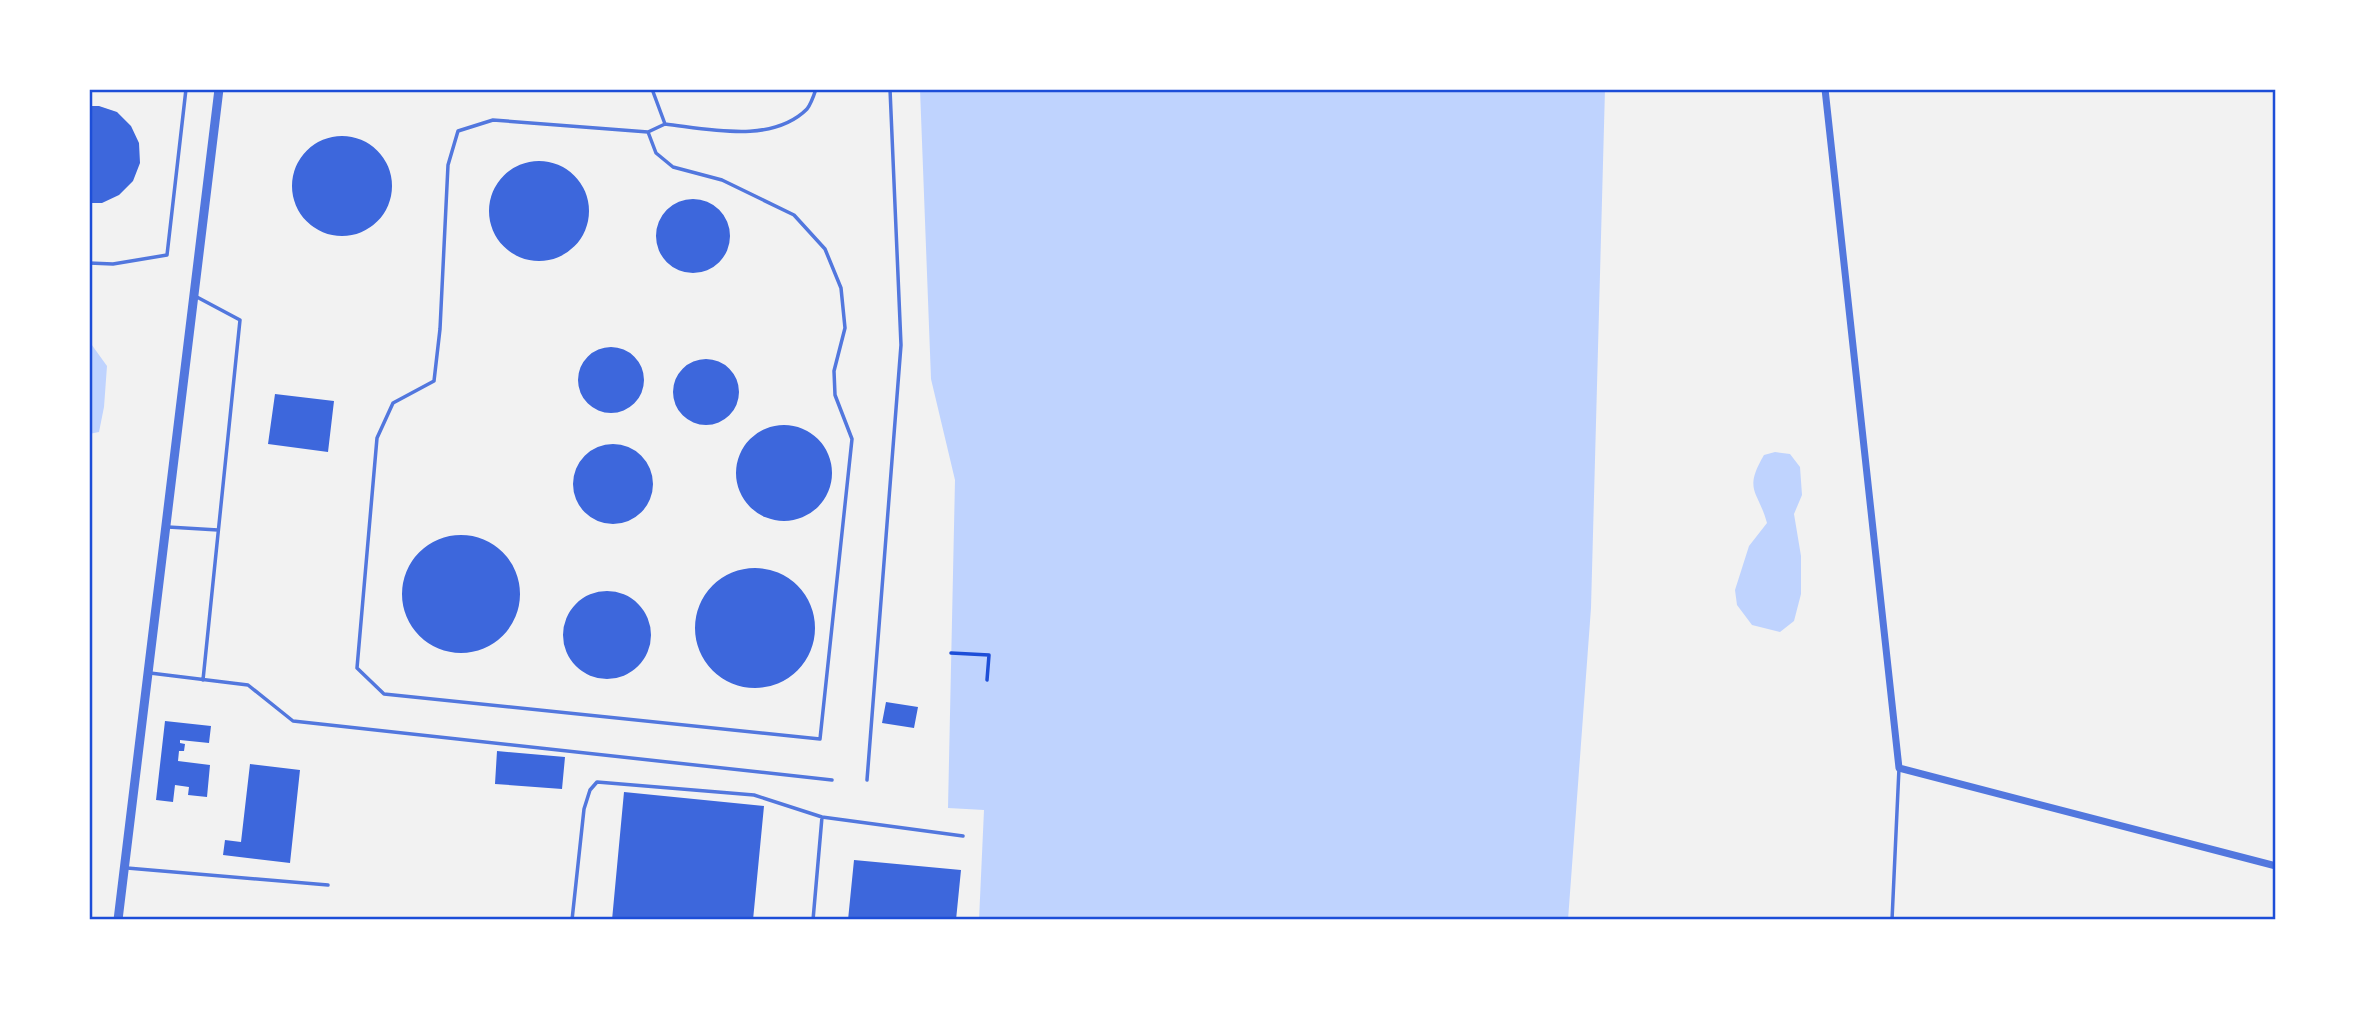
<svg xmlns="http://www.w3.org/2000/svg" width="2365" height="1009" font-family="'Roboto Condensed',sans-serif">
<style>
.water{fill:#bfd3fe}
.building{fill:#3d67dc}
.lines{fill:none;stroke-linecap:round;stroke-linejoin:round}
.path{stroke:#1d4ed8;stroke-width:3.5}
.service{stroke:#5277de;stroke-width:3.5}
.minor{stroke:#5277de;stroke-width:7}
.tertiary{stroke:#5277de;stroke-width:9}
.neatline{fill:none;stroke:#1d4ed8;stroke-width:2.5}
</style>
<rect width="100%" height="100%" fill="#f2f2f2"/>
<path class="water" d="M 920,89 L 1605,89 L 1591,608 L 1568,920 L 979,920 L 984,810 L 948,808 L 955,480 L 931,379 Z
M 89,341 L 107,366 L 104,407 L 99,432 L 89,434 Z
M 1775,452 L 1790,454 L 1800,467 L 1802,495 L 1794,514 L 1801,556 L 1801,594 L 1794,621 L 1780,632 L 1752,625 L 1737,605 L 1735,590 L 1749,546 L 1767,523 C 1758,490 1743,491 1764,455 Z"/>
<path class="building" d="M 89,106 L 99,106 L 117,112 L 131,126 L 139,143 L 140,163 L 133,181 L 119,195 L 102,203 L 89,203 Z
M292 186a50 50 0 1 1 100 0a50 50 0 1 1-100 0Z
M489 211a50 50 0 1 1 100 0a50 50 0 1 1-100 0Z
M656 236a37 37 0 1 1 74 0a37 37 0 1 1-74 0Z
M578 380a33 33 0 1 1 66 0a33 33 0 1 1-66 0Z
M673 392a33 33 0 1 1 66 0a33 33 0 1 1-66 0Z
M 275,394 L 334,401 L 328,452 L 268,444 Z
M736 473a48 48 0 1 1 96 0a48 48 0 1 1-96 0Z
M573 484a40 40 0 1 1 80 0a40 40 0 1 1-80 0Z
M402 594a59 59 0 1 1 118 0a59 59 0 1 1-118 0Z
M695 628a60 60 0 1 1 120 0a60 60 0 1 1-120 0Z
M563 635a44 44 0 1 1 88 0a44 44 0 1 1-88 0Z
M 886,702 L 918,707 L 914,728 L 882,723 Z
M 165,721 L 211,726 L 209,743 L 180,740 L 180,743 L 185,744 L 184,751 L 179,751 L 178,761 L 210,765 L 207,797 L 188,795 L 189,787 L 175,785 L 173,802 L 156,800 Z
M 497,751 L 565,757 L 562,789 L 495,784 Z
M 250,764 L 300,770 L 290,863 L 223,855 L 225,840 L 241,842 Z
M 624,792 L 764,806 L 753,920 L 612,920 Z
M 854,860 L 961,870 L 956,920 L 848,920 Z"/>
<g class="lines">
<path class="path" d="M 951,653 L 989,655 L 987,680"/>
<path class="service" d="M 665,124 C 709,129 772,144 807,109 C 811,104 814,95 816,89
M 648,132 L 656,153 L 673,167 L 722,180 L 794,215 L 825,249 L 841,288 L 845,328 L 834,371 L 835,395 L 852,439 L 820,739 L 384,694 L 357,668 L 377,438 L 393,403 L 434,381 L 440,329 L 448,165 L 458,131 L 493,120 L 648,132 L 665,124 L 652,89
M 89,263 L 113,264 L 167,255 L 186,89
M 195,296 L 240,320 L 203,680
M 168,527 L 218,530
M 150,673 L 248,685 L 293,721 L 832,780
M 867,780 L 901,345 L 890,89
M 127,868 L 328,885
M 572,920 L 584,809 L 590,790 L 597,782 L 754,795 L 822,817 L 963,836
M 813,920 L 822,817
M 1892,920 L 1899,768"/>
<path class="minor" d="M 1825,89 L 1899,768 L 2276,866"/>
<path class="tertiary" d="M 118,920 L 219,89"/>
</g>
<rect width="2365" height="1009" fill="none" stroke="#ffffff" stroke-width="182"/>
<rect x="91" y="91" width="2183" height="827" class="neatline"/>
</svg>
